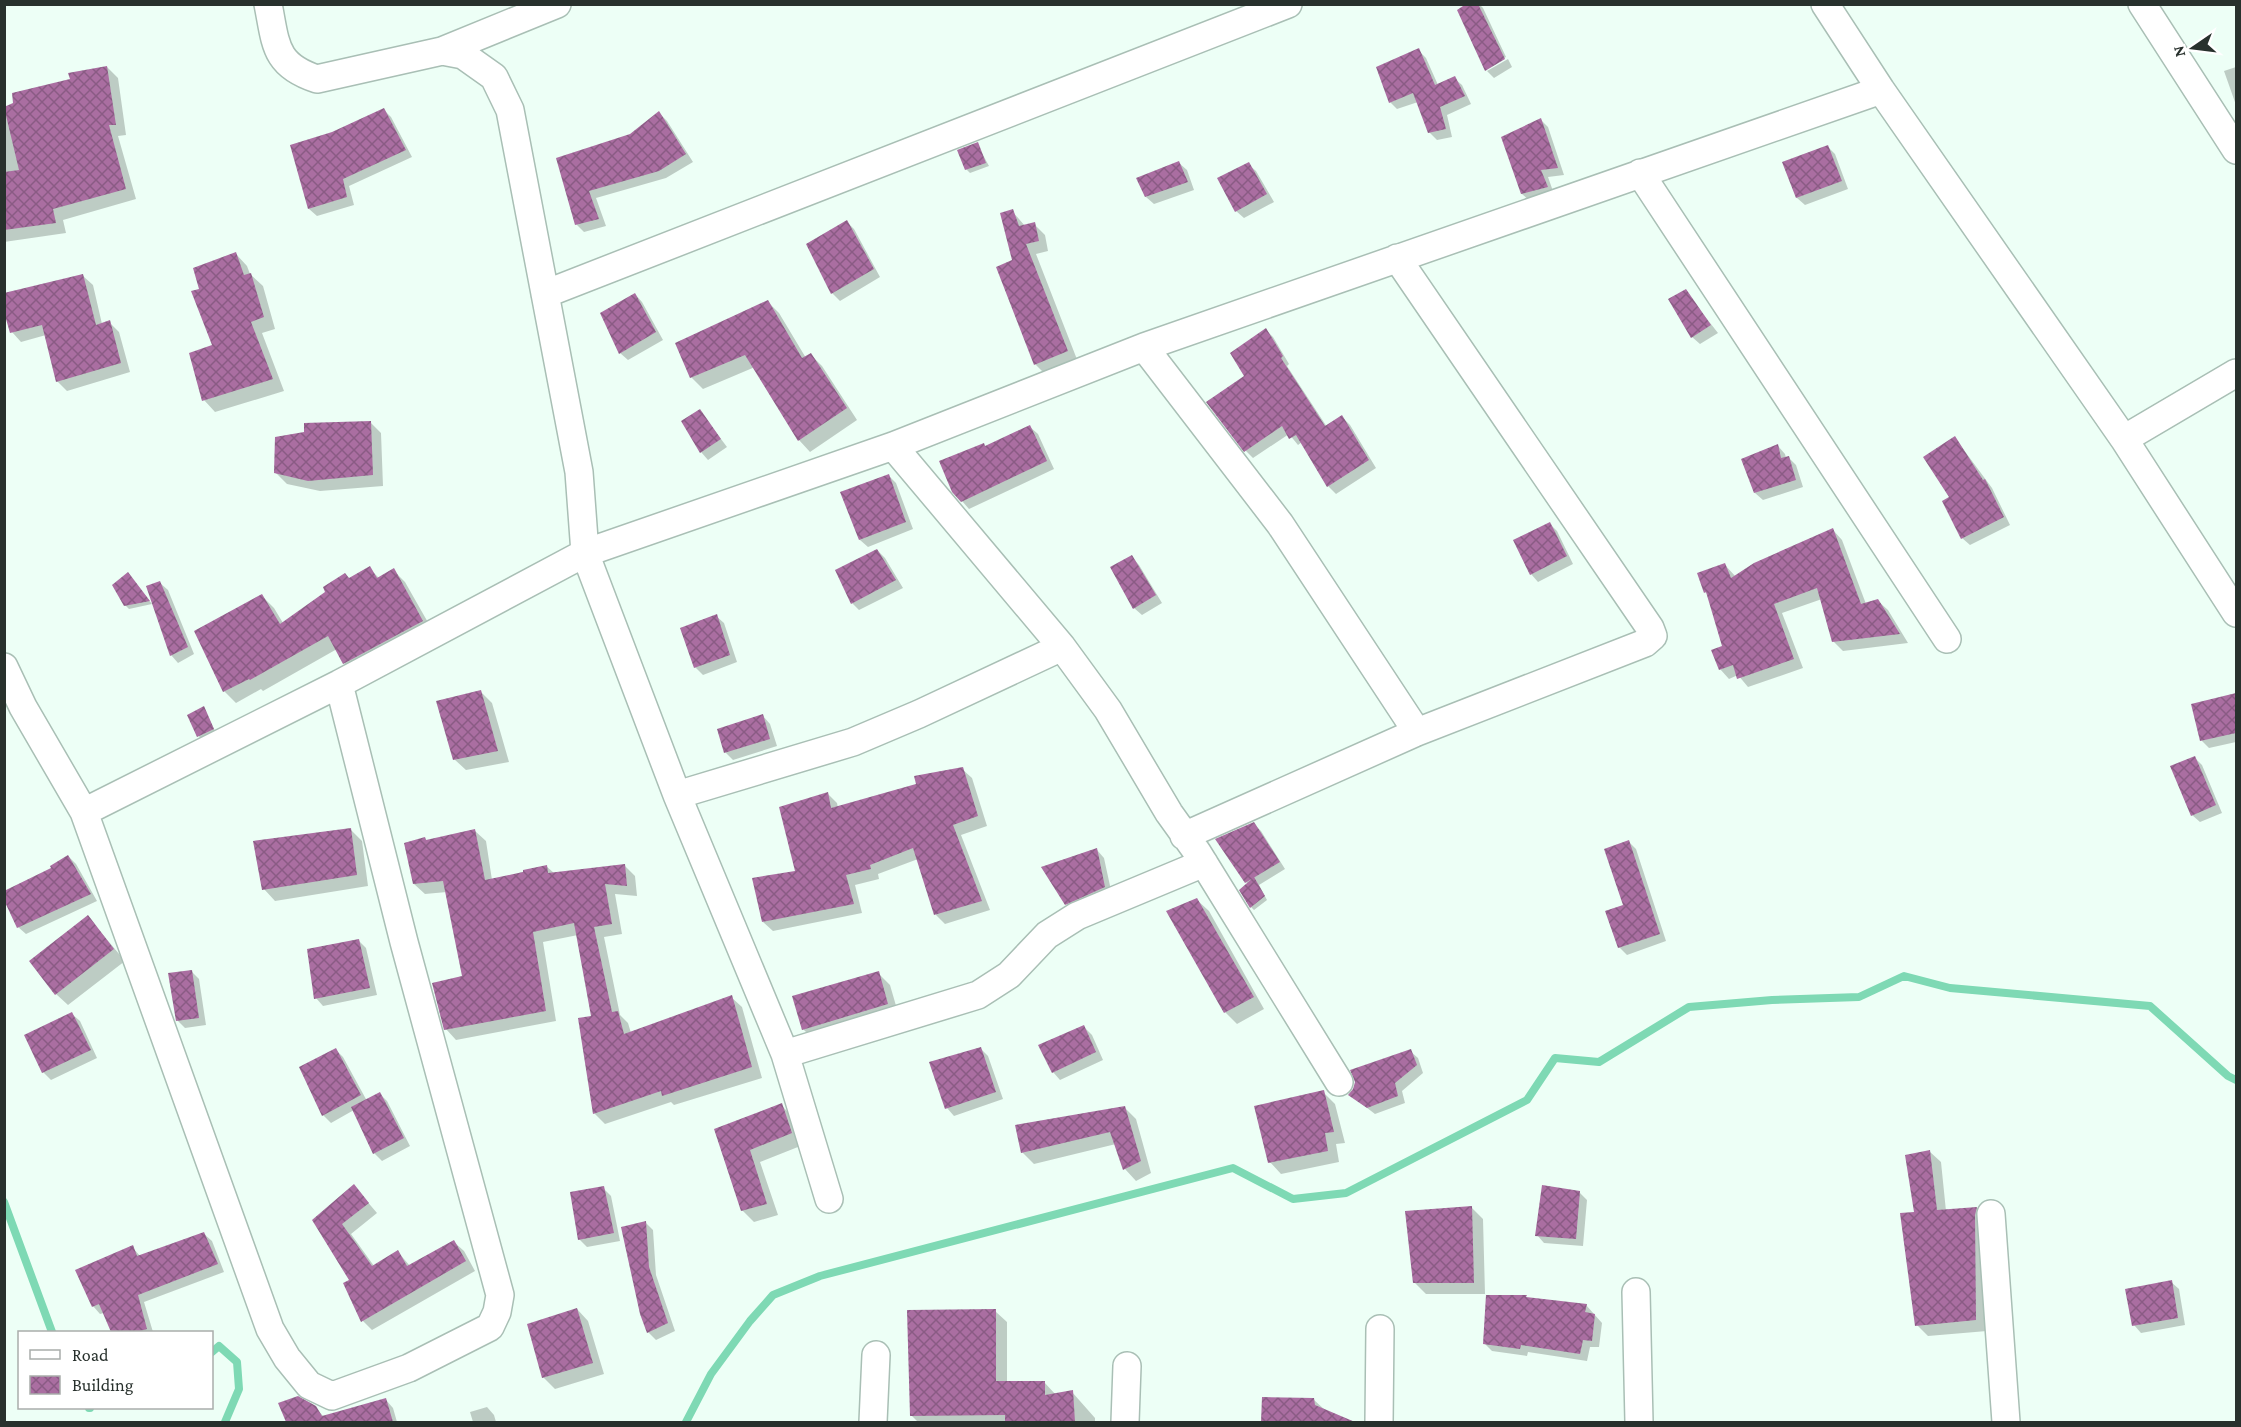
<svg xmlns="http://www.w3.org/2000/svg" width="2241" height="1427" font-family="'Crimson Pro',serif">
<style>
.shadow{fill:#0003}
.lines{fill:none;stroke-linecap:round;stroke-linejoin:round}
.stream{stroke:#7ed9b4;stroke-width:8}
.building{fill:url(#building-cross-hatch)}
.minor-casing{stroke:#a9bfb5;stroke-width:30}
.minor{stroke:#fff;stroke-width:27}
</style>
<defs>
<pattern id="building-cross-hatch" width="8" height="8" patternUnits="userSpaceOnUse" patternTransform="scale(1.5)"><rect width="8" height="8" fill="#aa6ea1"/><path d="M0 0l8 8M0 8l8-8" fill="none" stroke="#8a5b84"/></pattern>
</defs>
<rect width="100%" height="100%" fill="#edfff6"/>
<path class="shadow" d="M 1469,4 L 1479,4 L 1483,8 L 1506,57 L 1487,68 L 1487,71 Z
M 1418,50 L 1426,58 L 1438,85 L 1454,78 L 1462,85 L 1471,104 L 1447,115 L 1452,137 L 1437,140 L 1429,132 L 1418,102 L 1397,109 L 1390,102 Z
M 1508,59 L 1512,67 L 1494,78 L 1487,71 Z
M 107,67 L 118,78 L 126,135 L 118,136 L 136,199 L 63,220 L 66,233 L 4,242 L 4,115 L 8,114 L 15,104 L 71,80 Z
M 2236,67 L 2236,105 L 2224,71 Z
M 384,110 L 391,117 L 412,157 L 349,186 L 354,205 L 317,216 L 309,209 L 333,134 Z
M 659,113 L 667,121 L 693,162 L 666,178 L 596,198 L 606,226 L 584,232 L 576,224 L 558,159 L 631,135 Z
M 1541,120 L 1548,127 L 1564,175 L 1548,177 L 1554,194 L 1530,201 L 1522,194 Z
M 977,144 L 989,166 L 970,173 L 966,169 Z
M 1828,147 L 1835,154 L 1848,189 L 1805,205 L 1797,198 L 1784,163 Z
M 1179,163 L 1187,170 L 1194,190 L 1154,204 L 1146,197 Z
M 1248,164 L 1256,171 L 1274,202 L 1244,218 L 1236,211 Z
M 1012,211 L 1025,226 L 1034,224 L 1045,235 L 1048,251 L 1036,254 L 1078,362 L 1046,375 L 1036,365 L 998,268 L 1014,261 Z
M 847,222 L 854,229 L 880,277 L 840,301 L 832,293 Z
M 236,254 L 247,266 L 250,274 L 263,286 L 275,329 L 262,333 L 284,391 L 215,412 L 204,400 L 214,346 L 201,290 Z
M 83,276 L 93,285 L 102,324 L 109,322 L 119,332 L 130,372 L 67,391 L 57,381 L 46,335 L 21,342 L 12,332 Z
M 1685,291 L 1718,333 L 1700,344 L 1692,337 Z
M 635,294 L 642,302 L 663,340 L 628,360 L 620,353 Z
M 768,302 L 779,313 L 806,358 L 811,355 L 822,366 L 857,420 L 810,452 L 799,440 L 755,367 L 703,389 L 691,377 Z
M 1266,330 L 1273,337 L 1289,364 L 1287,366 L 1327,427 L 1342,417 L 1350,425 L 1376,468 L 1336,494 L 1328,486 L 1302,442 L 1298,445 L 1289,434 L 1253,458 L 1246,451 L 1246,377 Z
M 700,411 L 727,447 L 708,460 L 701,452 Z
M 370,422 L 381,433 L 383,486 L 320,491 L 287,484 L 276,473 Z
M 1030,427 L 1038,434 L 1054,469 L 969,509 L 962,501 L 986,448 Z
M 1955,438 L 1992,488 L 2010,525 L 1970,545 L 1962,538 L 1951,498 Z
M 1778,446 L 1785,454 L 1786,458 L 1789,458 L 1796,465 L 1803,487 L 1763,500 L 1755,493 Z
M 889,476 L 896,483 L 913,529 L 868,547 L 860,540 L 842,493 Z
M 1550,524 L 1557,531 L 1573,564 L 1538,582 L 1531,574 Z
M 1833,530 L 1842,540 L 1866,604 L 1878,601 L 1888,610 L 1908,643 L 1843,651 L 1833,641 L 1822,599 L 1782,613 L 1803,668 L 1748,687 L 1738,675 L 1729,679 L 1720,669 L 1724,646 L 1709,595 L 1705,592 L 1725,565 L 1736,577 Z
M 877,550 L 885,558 L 903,588 L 859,610 L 852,603 Z
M 1132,557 L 1139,565 L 1162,603 L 1142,615 L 1134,608 Z
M 369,568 L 379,578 L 393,570 L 405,582 L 434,633 L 356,675 L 344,663 L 337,649 L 263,691 L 261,689 L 236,703 L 224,691 L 262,596 L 274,608 L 283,623 Z
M 131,578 L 152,604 L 129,609 L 125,605 Z
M 160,583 L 168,590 L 194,654 L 178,663 L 171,655 Z
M 716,616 L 724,623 L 737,662 L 703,675 L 695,667 Z
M 480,691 L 492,703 L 509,762 L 466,770 L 454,759 Z
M 2236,695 L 2236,742 L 2209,748 L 2201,740 L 2193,705 Z
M 204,708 L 216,733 L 201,740 L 189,716 Z
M 763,716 L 770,724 L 777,746 L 733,760 L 725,752 Z
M 2194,757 L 2202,765 L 2222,813 L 2200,822 L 2192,815 Z
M 962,769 L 972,778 L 987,826 L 961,835 L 990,910 L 945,924 L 936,915 L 918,859 L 878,874 L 879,879 L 855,885 L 862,913 L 773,931 L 763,922 L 796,872 L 828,794 L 837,803 L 838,808 L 918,785 Z
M 1254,824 L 1261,831 L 1285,869 L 1259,885 L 1267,900 L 1254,910 L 1251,907 L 1248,884 L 1246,882 Z
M 350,829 L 362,841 L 368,886 L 275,901 L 264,889 Z
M 475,831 L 486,841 L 492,880 L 546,866 L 554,873 L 624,865 L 635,876 L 637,896 L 615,894 L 622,934 L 604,937 L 620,1015 L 628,1023 L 631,1033 L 731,997 L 742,1007 L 762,1078 L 674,1105 L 671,1102 L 605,1124 L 594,1113 L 592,1017 L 578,935 L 543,942 L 556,1021 L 456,1040 L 446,1029 L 464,977 L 447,892 L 425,894 L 414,884 L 425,838 L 427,841 Z
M 1629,842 L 1636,849 L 1666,941 L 1627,955 L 1619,947 L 1625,906 Z
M 1097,850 L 1104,858 L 1112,895 L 1074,911 L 1066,904 Z
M 68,856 L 76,864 L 97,901 L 26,934 L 18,927 L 53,869 Z
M 1197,900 L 1209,911 L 1264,1009 L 1237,1024 L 1225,1012 Z
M 88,917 L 125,961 L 68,1005 L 56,994 Z
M 358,940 L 366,948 L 377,995 L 323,1006 L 316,998 Z
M 191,971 L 199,979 L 206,1025 L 185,1028 L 177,1020 Z
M 878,973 L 890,985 L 899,1016 L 815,1041 L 803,1029 Z
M 72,1014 L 80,1021 L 97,1058 L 51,1080 L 43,1072 Z
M 1084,1027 L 1092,1035 L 1103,1060 L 1060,1080 L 1053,1072 Z
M 980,1048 L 988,1056 L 1003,1099 L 954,1116 L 947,1108 Z
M 336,1050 L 343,1057 L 367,1101 L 380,1094 L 387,1101 L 410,1146 L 382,1161 L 374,1153 L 354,1110 L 331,1123 L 323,1115 L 301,1067 Z
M 1410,1051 L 1418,1058 L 1423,1073 L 1402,1091 L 1405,1103 L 1375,1114 L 1350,1095 Z
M 1323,1092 L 1335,1104 L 1345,1143 L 1336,1144 L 1339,1162 L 1281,1174 L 1270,1162 Z
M 781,1105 L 793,1117 L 803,1145 L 760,1162 L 778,1215 L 754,1222 L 742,1210 L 715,1130 Z
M 1124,1107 L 1136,1119 L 1151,1173 L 1136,1181 L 1125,1169 L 1116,1144 L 1034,1164 L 1022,1152 Z
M 1929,1151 L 1941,1162 L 1946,1211 L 1977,1208 L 1988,1219 L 1987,1331 L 1928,1336 L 1917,1325 L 1916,1213 Z
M 354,1186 L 377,1213 L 351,1234 L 374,1266 L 398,1252 L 410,1266 L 454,1242 L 464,1251 L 475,1271 L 372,1330 L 363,1321 L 351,1280 L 314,1220 Z
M 603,1188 L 611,1196 L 620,1241 L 587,1247 L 580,1240 Z
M 1580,1193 L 1587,1200 L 1583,1246 L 1544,1243 L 1537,1235 Z
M 1471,1207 L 1483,1219 L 1485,1294 L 1426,1294 L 1414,1282 Z
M 646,1223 L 653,1230 L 656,1275 L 675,1331 L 656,1340 L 648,1332 Z
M 204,1234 L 212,1241 L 224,1272 L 144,1302 L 153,1332 L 113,1332 L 104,1313 L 100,1314 L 93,1306 L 132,1247 L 141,1257 Z
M 2171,1282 L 2179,1289 L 2185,1325 L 2141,1333 L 2134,1325 Z
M 1526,1297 L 1528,1299 L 1586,1305 L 1602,1323 L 1599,1347 L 1590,1347 L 1587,1361 L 1528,1352 L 1527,1356 L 1492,1351 L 1484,1343 Z
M 577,1309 L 588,1321 L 604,1374 L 555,1389 L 543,1377 Z
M 995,1311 L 1007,1322 L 1007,1383 L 1044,1382 L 1056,1395 L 1072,1392 L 1095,1418 L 1095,1422 L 918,1422 L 911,1415 Z
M 1264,1398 L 1313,1399 L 1338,1422 L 1263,1422 Z
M 386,1400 L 393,1408 L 397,1422 L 287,1422 L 280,1404 L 315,1407 L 324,1417 Z
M 487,1407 L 494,1415 L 496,1422 L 473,1422 L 470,1412 Z"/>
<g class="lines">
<path class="stream" d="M 4,1202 L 52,1332
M 212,1352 L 219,1346 L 237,1362 L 239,1389 L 225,1422
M 89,1408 L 90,1408
M 686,1422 L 711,1374 L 750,1321 L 773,1295 L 820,1276 L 1233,1168 L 1293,1199 L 1346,1193 L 1527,1100 L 1555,1058 L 1599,1062 L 1689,1007 L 1772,1000 L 1859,997 L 1904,976 L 1950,988 L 2150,1006 L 2228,1076 L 2236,1080"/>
</g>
<path class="building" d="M 1466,4 L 1478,4 L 1505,59 L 1485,71 L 1457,10 Z
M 1419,48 L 1435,85 L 1455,76 L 1465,96 L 1440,107 L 1446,129 L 1428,133 L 1413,93 L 1389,103 L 1376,67 Z
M 107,66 L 116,125 L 109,125 L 126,189 L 53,209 L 56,223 L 4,230 L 4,172 L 19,170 L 4,107 L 13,103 L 12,93 L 70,79 L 68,73 Z
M 384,108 L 406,150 L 343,179 L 347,197 L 308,209 L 290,145 L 332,132 Z
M 659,111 L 686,154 L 659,171 L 589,191 L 599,219 L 575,225 L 556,158 L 630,134 Z
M 1541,118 L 1558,168 L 1541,170 L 1548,187 L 1521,194 L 1501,137 Z
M 978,142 L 986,163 L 965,170 L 957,150 Z
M 1828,145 L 1842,181 L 1796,198 L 1782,162 Z
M 1179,161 L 1188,182 L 1145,197 L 1136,178 Z
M 1249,162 L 1267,194 L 1235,212 L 1217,178 Z
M 1013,209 L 1019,226 L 1035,222 L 1039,241 L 1026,244 L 1068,351 L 1034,365 L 996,267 L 1012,260 L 1000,213 Z
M 847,220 L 874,269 L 831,294 L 806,244 Z
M 236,252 L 244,275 L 251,273 L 264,317 L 251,322 L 273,379 L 202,401 L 189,353 L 212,345 L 191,291 L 199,289 L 193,268 Z
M 83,274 L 96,325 L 110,320 L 121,363 L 56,382 L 42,325 L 10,333 L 4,312 L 4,293 Z
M 1686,289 L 1711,325 L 1691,338 L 1668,299 Z
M 635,293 L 656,332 L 619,354 L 600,313 Z
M 768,300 L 802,358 L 811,353 L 847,408 L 798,441 L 745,355 L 690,378 L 675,343 Z
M 1266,328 L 1283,356 L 1281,358 L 1325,426 L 1342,415 L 1369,460 L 1327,487 L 1296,435 L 1289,439 L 1282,426 L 1244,452 L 1206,402 L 1244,376 L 1230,353 Z
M 700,409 L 721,439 L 700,453 L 681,421 Z
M 371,421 L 373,475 L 308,481 L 274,473 L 275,437 L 304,432 L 304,423 Z
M 1030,425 L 1047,461 L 961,502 L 952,492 L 939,461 L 984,443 L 985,446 Z
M 1955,436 L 1983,480 L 1985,479 L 2004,517 L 1961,539 L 1942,501 L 1949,497 L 1923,457 Z
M 1778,444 L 1781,458 L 1789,456 L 1796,480 L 1754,493 L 1741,459 Z
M 889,474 L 906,522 L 859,540 L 840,492 Z
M 1550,522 L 1567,556 L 1530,575 L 1513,540 Z
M 1833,528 L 1861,604 L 1878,599 L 1900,634 L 1832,642 L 1817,588 L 1774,604 L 1794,659 L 1737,679 L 1733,665 L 1719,670 L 1711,650 L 1722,646 L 1706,592 L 1704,593 L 1697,573 L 1725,563 L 1731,578 L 1754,563 Z
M 877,549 L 896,580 L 851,604 L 835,570 Z
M 1132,555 L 1156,595 L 1133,609 L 1110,567 Z
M 370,566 L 377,578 L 394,568 L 423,621 L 343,664 L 328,636 L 250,680 L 249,679 L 223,692 L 194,631 L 262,594 L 280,624 L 325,592 L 323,587 L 345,573 L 349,578 Z
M 128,572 L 150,601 L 124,606 L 112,585 Z
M 160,581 L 188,647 L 170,656 L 146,586 Z
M 717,614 L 730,655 L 694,668 L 680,628 Z
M 481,690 L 498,751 L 453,760 L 436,701 Z
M 2236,693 L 2236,733 L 2200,741 L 2191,704 Z
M 204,706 L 214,729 L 197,737 L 187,715 Z
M 763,714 L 770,739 L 724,753 L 717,729 Z
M 2195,756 L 2216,805 L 2191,816 L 2170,766 Z
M 963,767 L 978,816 L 953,825 L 982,901 L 934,915 L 913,848 L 870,865 L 871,869 L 846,875 L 854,904 L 762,922 L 752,878 L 795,871 L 779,807 L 828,792 L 831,808 L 916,784 L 914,776 Z
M 1254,822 L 1280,862 L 1245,883 L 1215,839 Z
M 351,828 L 357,875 L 262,890 L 253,841 Z
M 475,829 L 485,880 L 523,872 L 523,870 L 547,865 L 548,873 L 625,864 L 627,886 L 605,884 L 612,924 L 594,927 L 612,1012 L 618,1011 L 624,1034 L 732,995 L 752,1067 L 662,1096 L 661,1091 L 593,1114 L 578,1018 L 591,1016 L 574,923 L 533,932 L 546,1011 L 444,1030 L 432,983 L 462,976 L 443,881 L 413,884 L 404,843 L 425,837 L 426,840 Z
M 1629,840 L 1660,934 L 1618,948 L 1605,911 L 1623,905 L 1604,849 Z
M 1097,848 L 1105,887 L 1065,905 L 1041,867 Z
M 68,855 L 91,894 L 17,928 L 4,900 L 4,891 L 51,868 L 50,866 Z
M 1254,877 L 1265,896 L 1250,908 L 1239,890 Z
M 1197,898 L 1254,997 L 1224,1013 L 1166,911 Z
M 88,915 L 114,949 L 55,995 L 29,961 Z
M 359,939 L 370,988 L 314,999 L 307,949 Z
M 192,970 L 199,1018 L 176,1021 L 168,973 Z
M 879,971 L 888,1004 L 802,1030 L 792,996 Z
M 72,1012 L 91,1050 L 42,1073 L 24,1035 Z
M 1084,1025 L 1096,1052 L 1052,1073 L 1038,1045 Z
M 981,1047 L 996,1092 L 945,1109 L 929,1062 Z
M 336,1048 L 361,1095 L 322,1116 L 299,1067 Z
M 1411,1049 L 1417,1065 L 1395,1083 L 1398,1096 L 1367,1108 L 1348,1095 L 1353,1089 L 1355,1082 L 1350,1070 Z
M 1324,1090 L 1334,1132 L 1325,1133 L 1328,1151 L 1268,1163 L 1254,1106 Z
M 380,1092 L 404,1138 L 373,1154 L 351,1107 Z
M 782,1103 L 792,1133 L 750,1150 L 767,1204 L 741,1211 L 714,1129 Z
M 1125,1106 L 1141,1161 L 1123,1170 L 1110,1132 L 1021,1153 L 1015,1125 Z
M 1930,1150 L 1937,1210 L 1977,1207 L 1975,1215 L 1976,1320 L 1915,1326 L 1900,1213 L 1914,1212 L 1905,1155 Z
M 354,1184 L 369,1203 L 342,1224 L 372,1266 L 398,1250 L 407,1266 L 454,1240 L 466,1261 L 361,1322 L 343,1283 L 349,1280 L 312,1220 Z
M 1542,1185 L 1580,1191 L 1576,1239 L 1535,1236 Z
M 604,1186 L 614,1233 L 578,1240 L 570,1192 Z
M 1472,1206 L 1474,1283 L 1413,1283 L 1405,1211 Z
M 646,1221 L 649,1267 L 668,1323 L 647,1333 L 640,1314 L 621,1227 Z
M 204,1232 L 218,1264 L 138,1295 L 147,1329 L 137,1332 L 111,1332 L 99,1304 L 92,1307 L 75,1270 L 133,1245 L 137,1256 Z
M 2172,1280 L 2178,1318 L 2132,1326 L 2125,1289 Z
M 1486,1295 L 1527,1295 L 1526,1297 L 1587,1304 L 1585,1312 L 1595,1314 L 1592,1341 L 1583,1340 L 1580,1354 L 1521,1345 L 1520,1349 L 1483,1344 Z
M 577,1308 L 593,1363 L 542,1378 L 527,1324 Z
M 996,1309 L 996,1381 L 1045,1381 L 1045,1395 L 1073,1390 L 1075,1422 L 1005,1422 L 1005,1415 L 910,1416 L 907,1310 Z
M 298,1396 L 316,1406 L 322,1416 L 386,1398 L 393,1422 L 286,1422 L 278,1403 Z
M 1262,1397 L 1314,1398 L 1315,1405 L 1355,1422 L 1261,1422 Z"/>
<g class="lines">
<defs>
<path id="minor" d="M 268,4 C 276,44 274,65 317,79 L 442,51 L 463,55 L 494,77 L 510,110 L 579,472 L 585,553 L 677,795 L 785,1054 L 829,1199
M 1825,4 L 1881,90 L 2124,439 L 2236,613
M 2142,4 L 2236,150
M 442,51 L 557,4
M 1640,173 L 1947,639
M 545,294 L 1288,4
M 1144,347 L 1280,524 L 1417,732
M 2124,439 L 2236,373
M 893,446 L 1062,647 L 1108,710 L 1169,813 L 1197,852 L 1339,1082
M 4,667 L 23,707 L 84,812 L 270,1329 L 287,1358 L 309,1385 L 332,1396 L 409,1368 L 490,1327 L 497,1312 L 500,1295 L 404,942 L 339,684
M 677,795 L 853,742 L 919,714 L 1062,647
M 84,812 L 339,684 L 585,553 L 893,446 L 1144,347 L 1881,90
M 1184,836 L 1417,732 L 1645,643 L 1653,636 L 1650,628 L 1397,258
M 785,1054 L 978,995 L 1009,975 L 1047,935 L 1077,916 L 1204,863
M 1991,1214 L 2006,1422
M 1636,1292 L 1639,1422
M 873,1422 L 876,1355
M 1125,1422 L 1127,1366
M 1379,1422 L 1380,1329"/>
</defs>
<use href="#minor" class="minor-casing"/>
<use href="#minor" class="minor"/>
</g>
<rect width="2241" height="1427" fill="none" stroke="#28312d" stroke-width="12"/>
<rect x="18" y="1331" width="195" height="78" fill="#ffffff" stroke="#a9adab" stroke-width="1.5"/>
<rect x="30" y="1350" width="30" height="9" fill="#ffffff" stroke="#a9adab" stroke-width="1.5"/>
<text x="72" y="1361" font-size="18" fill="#28312d">Road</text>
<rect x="30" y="1376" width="30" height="18" fill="url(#building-cross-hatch)" stroke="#a9adab" stroke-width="1.5"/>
<text x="72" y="1391" font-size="18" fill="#28312d">Building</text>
<g transform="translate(2193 48) rotate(256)" stroke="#ffffff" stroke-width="4.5" paint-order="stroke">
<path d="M0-4.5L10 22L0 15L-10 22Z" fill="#28312d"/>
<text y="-9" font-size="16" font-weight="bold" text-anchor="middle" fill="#28312d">N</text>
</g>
</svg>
